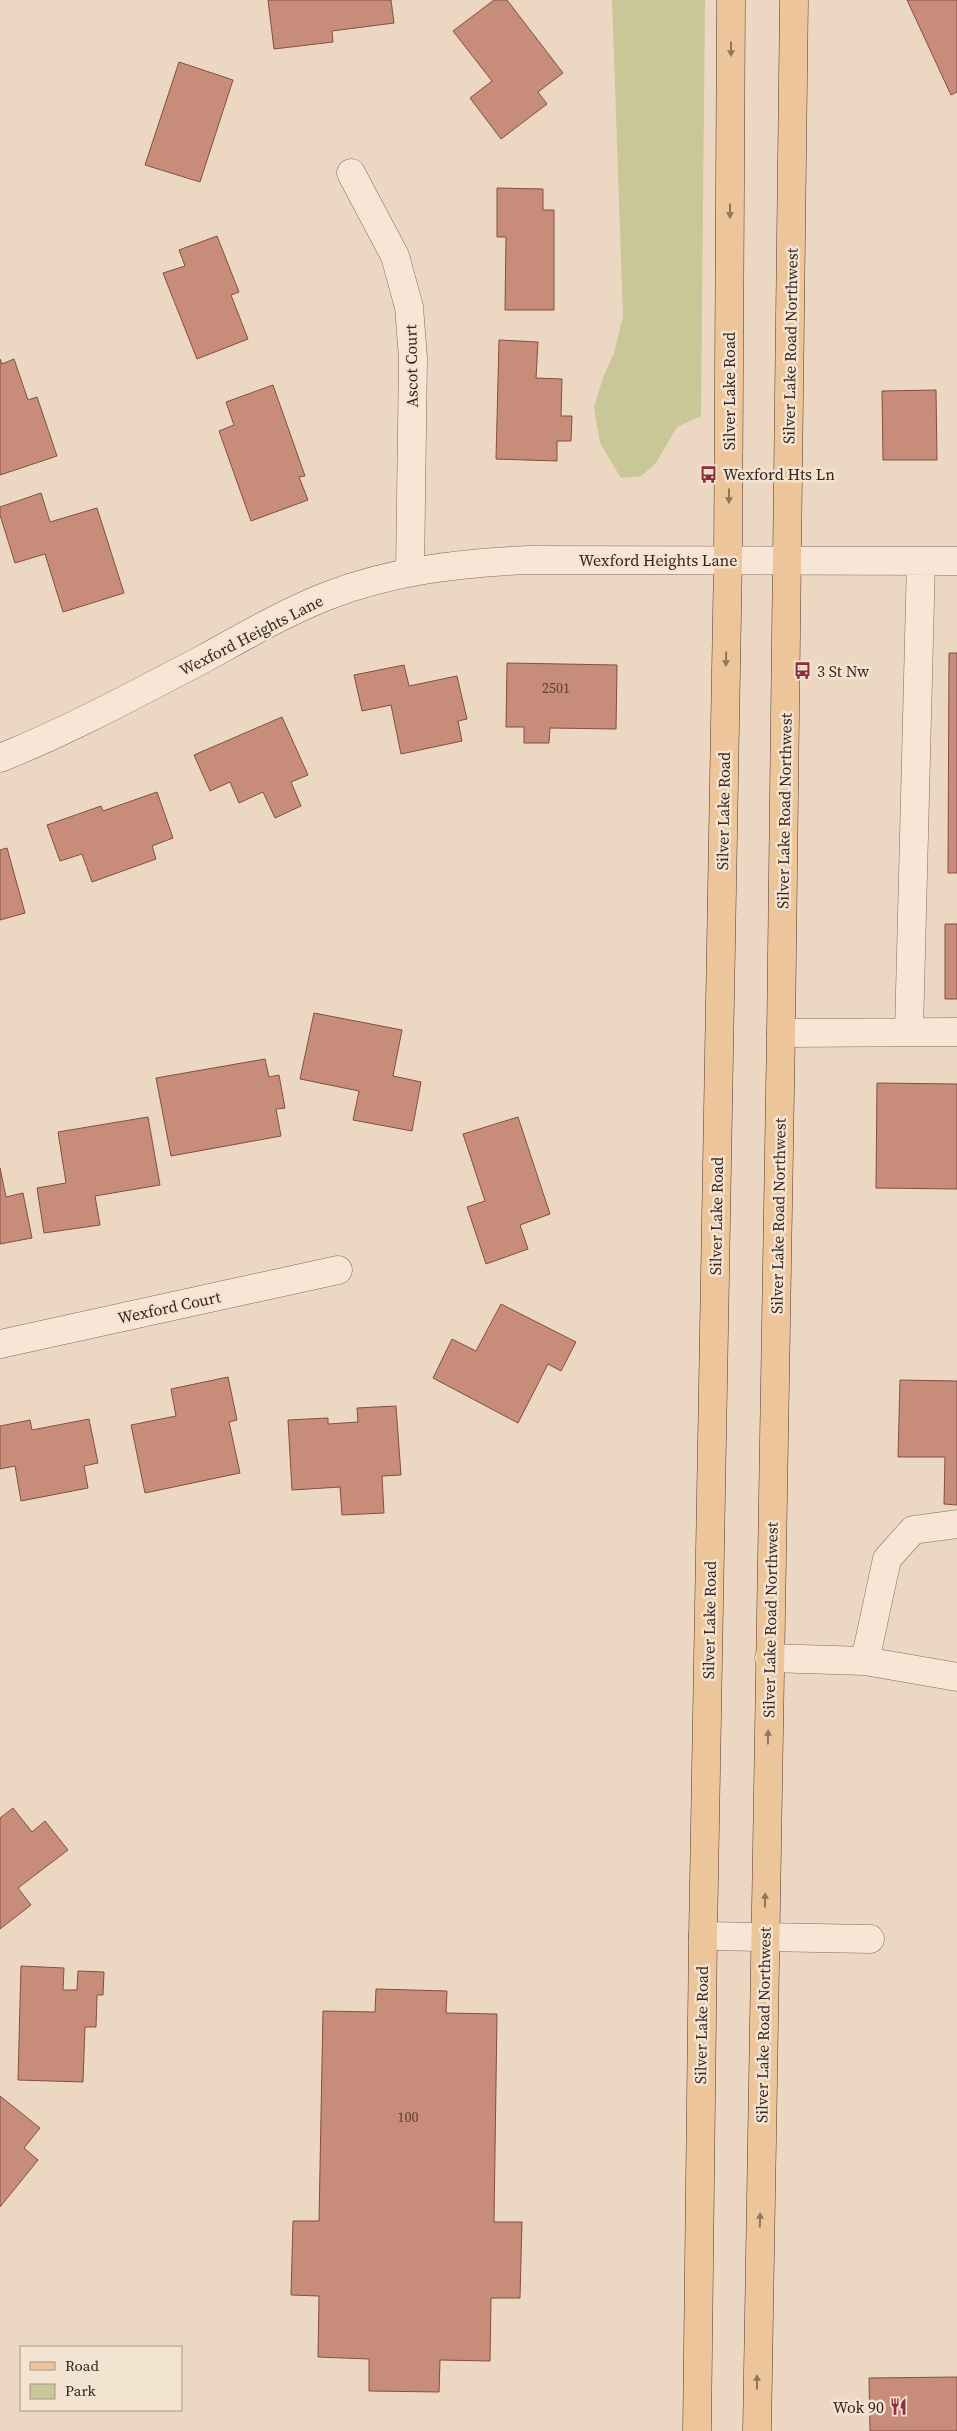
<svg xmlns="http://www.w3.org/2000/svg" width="957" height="2431" font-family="'Source Serif 4',serif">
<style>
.green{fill:#c9c697}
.building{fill:#c88c7a;stroke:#824f41}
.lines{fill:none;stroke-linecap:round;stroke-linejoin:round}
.minor-casing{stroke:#84695a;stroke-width:29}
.major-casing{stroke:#52392e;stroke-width:29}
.minor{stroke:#f7e6d5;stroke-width:28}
.major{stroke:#edc59b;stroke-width:28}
.oneway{fill:#91755c}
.labels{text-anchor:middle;stroke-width:5;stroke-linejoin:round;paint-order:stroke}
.number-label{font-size:14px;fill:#5a3f35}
.street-label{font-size:16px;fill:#35251e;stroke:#f3e3d1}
.poi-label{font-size:16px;fill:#35251e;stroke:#f3e3d1;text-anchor:start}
</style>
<rect width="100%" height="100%" fill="#ecd8c2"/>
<path class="green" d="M 612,0 L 705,0 L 701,416 L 677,427 L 656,463 L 641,476 L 621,478 L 600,443 L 594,407 L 603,378 L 614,353 L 623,316 Z"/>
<path class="building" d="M 268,0 L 391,0 L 394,23 L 332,31 L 333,42 L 274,49 Z
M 494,0 L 507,0 L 563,73 L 538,92 L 547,104 L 501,139 L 470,98 L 492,81 L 453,31 Z
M 907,0 L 957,0 L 957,92 L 951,95 Z
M 179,62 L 233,80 L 200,182 L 145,165 Z
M 497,188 L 543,189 L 543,210 L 554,210 L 554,310 L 505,310 L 506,237 L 497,237 Z
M 217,236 L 239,292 L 231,295 L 248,339 L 197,359 L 163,273 L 185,266 L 179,250 Z
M 499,340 L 538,342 L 536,378 L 562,379 L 561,416 L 572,416 L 571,441 L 557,441 L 557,461 L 496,459 Z
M 0,359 L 2,364 L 14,359 L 28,400 L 37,397 L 57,456 L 0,475 Z
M 273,385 L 305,476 L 299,477 L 308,500 L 251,521 L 219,431 L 234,425 L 226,402 Z
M 936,390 L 937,460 L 883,460 L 882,391 Z
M 41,493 L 50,522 L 97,508 L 124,593 L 63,612 L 45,554 L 15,563 L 0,515 L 0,507 Z
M 949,653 L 957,653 L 957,873 L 948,873 Z
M 507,663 L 617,665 L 616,729 L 550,728 L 549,743 L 524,743 L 524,727 L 506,727 Z
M 404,665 L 409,686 L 457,676 L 467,719 L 458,721 L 462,741 L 401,754 L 391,705 L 362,711 L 354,675 Z
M 282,717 L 308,775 L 291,782 L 301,806 L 275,818 L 263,792 L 239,803 L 230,782 L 210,791 L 194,755 Z
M 157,792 L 173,838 L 152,846 L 156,859 L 92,882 L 82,854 L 60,861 L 47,825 L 101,806 L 103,811 Z
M 7,848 L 25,913 L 0,920 L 0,850 Z
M 945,924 L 957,924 L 957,999 L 945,999 Z
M 314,1013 L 402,1030 L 393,1076 L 421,1082 L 412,1131 L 353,1120 L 359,1091 L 300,1079 Z
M 265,1059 L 269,1077 L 279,1075 L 285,1108 L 276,1109 L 281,1136 L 171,1156 L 156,1078 Z
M 877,1083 L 957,1084 L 957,1189 L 876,1188 Z
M 148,1117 L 160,1185 L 95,1196 L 100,1225 L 44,1233 L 37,1188 L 66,1183 L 58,1132 Z
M 518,1117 L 550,1214 L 520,1225 L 528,1249 L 486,1264 L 467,1207 L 485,1201 L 463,1134 Z
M 0,1168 L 6,1197 L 23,1193 L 32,1238 L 0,1244 Z
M 501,1304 L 576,1342 L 561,1371 L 548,1364 L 518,1423 L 433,1378 L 452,1339 L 476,1351 Z
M 228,1377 L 237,1420 L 229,1422 L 240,1473 L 145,1493 L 131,1425 L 176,1416 L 171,1389 Z
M 900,1380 L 957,1381 L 957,1505 L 944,1504 L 945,1457 L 898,1457 Z
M 396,1406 L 401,1475 L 382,1476 L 384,1513 L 342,1515 L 340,1487 L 292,1490 L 288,1420 L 328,1418 L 328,1424 L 358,1422 L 357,1408 Z
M 89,1419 L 98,1463 L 84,1466 L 88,1488 L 21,1501 L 15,1466 L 0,1469 L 0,1426 L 30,1420 L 32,1430 Z
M 13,1808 L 32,1832 L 45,1821 L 68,1850 L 18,1888 L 31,1905 L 0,1929 L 0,1818 Z
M 21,1966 L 64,1968 L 63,1990 L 77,1990 L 78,1971 L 104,1972 L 103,1995 L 97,1995 L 96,2027 L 85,2027 L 83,2082 L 18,2080 Z
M 376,1989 L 447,1991 L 446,2013 L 497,2014 L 494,2222 L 522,2222 L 520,2298 L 491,2298 L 490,2361 L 440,2360 L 439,2392 L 369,2391 L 369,2359 L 318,2357 L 319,2296 L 291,2295 L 293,2221 L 319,2221 L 323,2011 L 375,2012 Z
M 0,2096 L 40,2128 L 24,2148 L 38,2160 L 0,2207 Z
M 957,2377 L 957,2431 L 870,2431 L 869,2378 Z"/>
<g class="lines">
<defs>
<path id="minor" d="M 351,173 L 395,256 L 409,307 L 413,358 L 410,572
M 0,758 C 70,730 138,693 205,658 C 245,636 284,613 327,596 C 391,571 459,563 528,560 L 957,561
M 909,1031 L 921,561
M 781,1033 L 957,1032
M 0,1344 L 338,1270
M 769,1658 L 865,1661 L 957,1677
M 865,1661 L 887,1559 L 913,1530 L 957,1524
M 703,1936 L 870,1939"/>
<path id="major" d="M 697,2431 L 703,1936 L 728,560 L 731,0
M 757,2431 L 781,1033 L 794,0"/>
</defs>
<use href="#minor" class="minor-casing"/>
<use href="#major" class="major-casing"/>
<use href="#minor" class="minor"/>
<use href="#major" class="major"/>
</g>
<defs><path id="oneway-solid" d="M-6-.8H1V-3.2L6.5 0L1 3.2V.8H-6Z" transform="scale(1.25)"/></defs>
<g class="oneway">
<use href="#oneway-solid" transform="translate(731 49) rotate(90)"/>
<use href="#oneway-solid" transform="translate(730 211) rotate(90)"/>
<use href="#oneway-solid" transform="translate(729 496) rotate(90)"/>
<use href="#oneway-solid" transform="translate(726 659) rotate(91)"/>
<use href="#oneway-solid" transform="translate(768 1737) rotate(-89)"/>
<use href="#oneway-solid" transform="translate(765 1900) rotate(-89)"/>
<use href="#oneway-solid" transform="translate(760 2220) rotate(-89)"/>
<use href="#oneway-solid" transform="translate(757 2382) rotate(-90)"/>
</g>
<defs>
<symbol id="bus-bare" viewBox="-9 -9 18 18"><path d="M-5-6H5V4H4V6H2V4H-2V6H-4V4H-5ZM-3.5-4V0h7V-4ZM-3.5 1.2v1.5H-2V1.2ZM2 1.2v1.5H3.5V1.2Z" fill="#902d40" stroke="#f3e3d1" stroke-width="2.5" paint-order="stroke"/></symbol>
<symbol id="restaurant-bare" viewBox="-9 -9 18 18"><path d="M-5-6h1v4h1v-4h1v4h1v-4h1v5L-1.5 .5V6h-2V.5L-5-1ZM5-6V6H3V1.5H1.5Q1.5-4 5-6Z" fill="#902d40" stroke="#f3e3d1" stroke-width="2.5" paint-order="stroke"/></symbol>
</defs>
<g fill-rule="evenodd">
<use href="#bus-bare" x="696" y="462" width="25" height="25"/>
<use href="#bus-bare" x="790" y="658" width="25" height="25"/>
<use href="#restaurant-bare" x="886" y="2394" width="25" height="25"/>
</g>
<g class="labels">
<g class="number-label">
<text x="556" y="693">2501</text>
<text x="408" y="2122">100</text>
</g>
<g class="street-label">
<text transform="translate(790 346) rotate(-89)" y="6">Silver Lake Road Northwest</text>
<text transform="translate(411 366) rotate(-91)" y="6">Ascot Court</text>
<text transform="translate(729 391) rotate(-90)" y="6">Silver Lake Road</text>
<text x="658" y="566">Wexford Heights Lane</text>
<text transform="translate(251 635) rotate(-27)" y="6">Wexford Heights Lane</text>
<text transform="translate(723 811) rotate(-89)" y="6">Silver Lake Road</text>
<text transform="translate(784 811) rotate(-89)" y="6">Silver Lake Road Northwest</text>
<text transform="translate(716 1216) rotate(-89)" y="6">Silver Lake Road</text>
<text transform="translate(778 1216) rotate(-89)" y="6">Silver Lake Road Northwest</text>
<text transform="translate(169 1307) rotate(-12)" y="6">Wexford Court</text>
<text transform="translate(709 1620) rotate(-89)" y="6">Silver Lake Road</text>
<text transform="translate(770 1620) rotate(-89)" y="6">Silver Lake Road Northwest</text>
<text transform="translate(701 2025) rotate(-89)" y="6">Silver Lake Road</text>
<text transform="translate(763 2025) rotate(-89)" y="6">Silver Lake Road Northwest</text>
</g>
<g class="poi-label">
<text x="723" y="480">Wexford Hts Ln</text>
<text x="817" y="677">3 St Nw</text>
<text x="884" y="2413" text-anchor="end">Wok 90</text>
</g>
</g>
<rect x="20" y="2346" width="162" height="65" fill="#f3e3d1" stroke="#a79789"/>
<rect x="30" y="2362" width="25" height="8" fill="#edc59b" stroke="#a79789"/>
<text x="65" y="2371" font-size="15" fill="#35251e">Road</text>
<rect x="30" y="2384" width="25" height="15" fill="#c9c697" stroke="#a79789"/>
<text x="65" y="2396" font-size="15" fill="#35251e">Park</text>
</svg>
